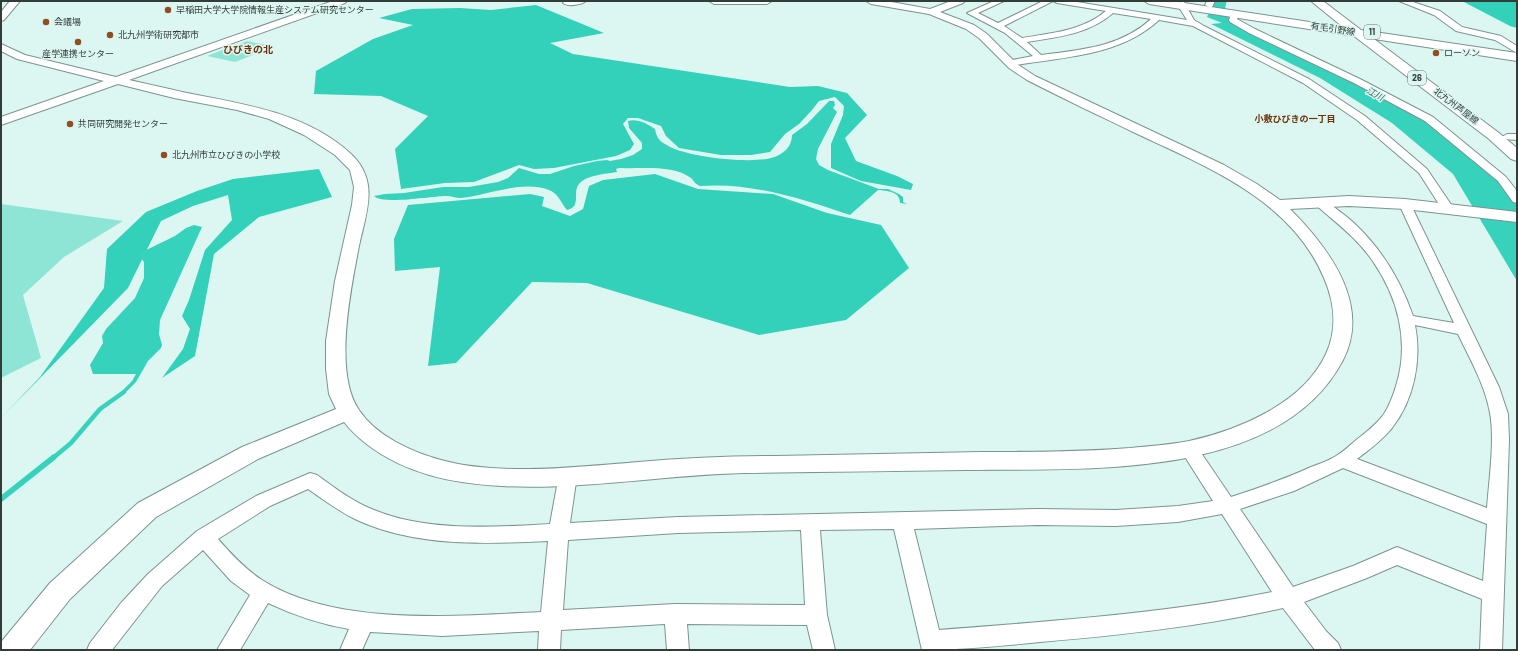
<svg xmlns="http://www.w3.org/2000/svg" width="1518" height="651" font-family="Barlow,'Noto Sans JP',sans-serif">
<rect width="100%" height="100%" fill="#dcf7f1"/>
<!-- green -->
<path fill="#8fe5d5" d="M247,41L275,47L256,54L229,48Z
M225,49L253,55L235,62L207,56Z
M1,204L123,221L64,257L23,295L41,358L1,378Z"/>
<!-- forest -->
<path fill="#33d0ba" d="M1462,1H1517V28L1510,26Z
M536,5L604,33L550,43L573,54L790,87L818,86L847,93L867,115L845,138L856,161L897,176L913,184L911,190L861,181L831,168V144L843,115L844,106L835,97L819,101L812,110L799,124L785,134L770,152L751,155H721L679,148L666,136L661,126L638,118H628L623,124L634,144L630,150L616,156L554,168L534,169L519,165L474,182L445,183L401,189L395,149L428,116L381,96L314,94L316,71L373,39L413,25L379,18L412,9L460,8L491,10Z
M319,169L332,197L259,217L214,254L195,356L162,378L183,349L190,329L182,316L189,300L205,250L232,220L228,195L193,206L161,221L128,288L1,418L40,377L104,288L107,249L146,212L197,191L233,179Z
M655,174L698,189L773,194L827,213L881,225L909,268L846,320L759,335L587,283L532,282L456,363L428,366L440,267L395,271L394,239L408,205L530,194L544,197L542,206L570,216L583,209L589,186L603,180Z"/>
<!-- water -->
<path fill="#37d2bc" d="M1214,1H1227C1221,15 1233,22 1242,29L1359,83L1421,117L1448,139L1509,198L1517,208V281L1453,174L1392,123L1320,78L1211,24L1222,23L1207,17Z
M829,101H834L835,105L833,108L837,112L818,149L816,159L819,165L828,170L879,189H888L899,194L903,197V202L907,204L900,203C900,191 887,191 878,190L850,215C802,199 751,182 700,186C695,184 694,181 691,178C673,164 639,169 619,168L616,169L617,172C606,174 586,175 579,184C572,192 582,207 567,210C561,203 559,194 549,190C521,180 489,195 461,198C456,198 451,196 446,196C432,196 383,205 374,196L385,194L404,193L443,187H469L498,182L508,178L519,168L539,174H550L574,166L597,161L607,160L610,161L621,159L633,155L642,149V143L629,128L628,121C637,118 648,124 655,129C656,136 659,141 665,144C683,157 750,164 771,158C783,155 792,147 792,135L807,124Z
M194,225L202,227L160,320L159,334L162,345L161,348L148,361L136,382L123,395H118L132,381L136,374H93L90,365L103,343L102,336L106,329L135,298L144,278V262L139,255L140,253L175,236L186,228Z"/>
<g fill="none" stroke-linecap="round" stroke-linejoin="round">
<!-- stream-far1 -->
<path stroke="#37d2bc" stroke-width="4.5" d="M53,458L71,443L100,409L124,392"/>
<!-- stream -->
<path stroke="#37d2bc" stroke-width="5.5" d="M1,499L54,457"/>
<!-- river -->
<path fill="#37d2bc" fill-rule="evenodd" d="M1447,135L1453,136L1498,174L1517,201V222L1510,220L1484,182L1441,144L1438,140L1441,136Z"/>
<!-- minor casing -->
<g stroke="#7b948f" stroke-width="2">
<path id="minor" d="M564,1H586C581,5 568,7 563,3Z
M994,1H1004L978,13L998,23L1043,1H1053L1004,26L1022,38C1051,33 1082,31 1106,11L1057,3L1053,1H1071L1187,20L1177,4L1181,2H1184L1194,20L1204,26L1309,79L1365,116L1427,169L1454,209L1452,212H1444L1419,173L1357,120L1303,83L1193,26L1159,20C1119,57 1061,57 1010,66L1006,63L1007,61L1033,56L1005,33L967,13ZM1113,13L1151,19C1121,47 1080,50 1041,55L1027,42C1058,37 1089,34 1113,13Z
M1207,1H1215L1212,7H1209L1205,5Z
M1399,1H1410L1440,11L1462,27L1501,36L1517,46V53L1495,40L1456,31L1434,15Z
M1232,12H1238L1239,14L1237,19L1255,29L1360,79L1433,117L1506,177L1517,191V203L1513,202L1498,181L1425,121L1354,83L1249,33L1230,22L1229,20Z
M1507,134H1517V140L1503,139L1502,137Z
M1320,198L1324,199C1334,208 1346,215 1356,225C1382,250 1401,281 1413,316L1454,323L1399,204L1401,201H1409L1499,387L1508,414L1509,440L1502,650H1480L1482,599L1397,565L1367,578L1304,602L1326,631L1338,643L1341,650H1315L1283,608C1203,626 1122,635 1040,642C1001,646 961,650 922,650L894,529L820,530L827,615L835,650H813L807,625L687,624L689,650H667L665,624L561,630L560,650H538L539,631L442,636L370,632L362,650H340L349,629C320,624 294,615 268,603L240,650H217L250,595L231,581L203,550L162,586L112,650H87L90,643L121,603L148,574L197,531L256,496L310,473L317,475C335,488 353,502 374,510C427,532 495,527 550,524L559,475L561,470L568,468L575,470L577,475L570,523L678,517L1037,509L1116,510L1178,506L1213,501L1180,449L1183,444L1189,442L1195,444L1231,497C1258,488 1285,479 1311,467C1319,464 1328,461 1336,456C1343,452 1349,446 1355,441C1365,433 1376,425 1384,414C1389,406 1393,396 1396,386C1410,342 1398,297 1372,260C1356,237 1336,223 1316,205L1314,202L1316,199ZM1415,325L1458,334C1470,359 1485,385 1490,413C1495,439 1489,481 1487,508L1357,459C1369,450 1382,440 1392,428C1414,400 1422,360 1415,325ZM1343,468L1487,524L1483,581L1397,547L1353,566L1293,587L1240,509L1294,491ZM308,489C324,500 340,512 357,520C416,547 485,544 548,541L541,612C457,616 336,627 262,580C245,569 231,554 218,539L270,506ZM1222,514L1272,592C1162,614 1050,621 939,630L914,529L1037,525L1116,526L1178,522ZM801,530L805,605L675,604L563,610L568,540L678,533Z"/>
</g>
<!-- tertiary casing -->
<g stroke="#7b948f" stroke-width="2">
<path id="tertiary" d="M10,1H20L4,20L1,21V12Z
M333,1H347L345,3L129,80C149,84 168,89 187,93C243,104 307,113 351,154C380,181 366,213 359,246C351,288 333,373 359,410C376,436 412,452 441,460C498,476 579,467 638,462C684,458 729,456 775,456C844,455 913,453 982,452C1032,452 1080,452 1130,448C1149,446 1169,445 1189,441C1238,430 1303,404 1326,354C1337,330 1335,303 1324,278C1291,199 1205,166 1133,132C1098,115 1062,98 1027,80L1009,68L979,38L966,29L929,14L871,4L866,1H886L930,9L951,1H965L963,3L940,12L974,25L987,34L1017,64L1035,76L1224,165L1257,184L1280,200L1349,196L1405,199L1517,212V222L1405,209L1349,206L1290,209C1328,247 1372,304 1343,360C1279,482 1083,468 966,470C892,471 818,472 745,473C653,475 552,496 462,482C419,476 372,457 344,422L258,459L156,517L70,599L30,650H1L2,641L50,583L138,503L242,447L336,409L329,394L326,369V341L335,281L352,205L354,187L350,170L335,155L304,135L269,119L237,110L174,98L118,84L1,125V117L104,81L17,59L1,51V44L25,55L116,77Z
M709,1H772L767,4H714Z"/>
</g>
<!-- primary casing -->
<g stroke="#7b948f" stroke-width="2">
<path id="primary" d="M1144,1H1171L1343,27L1311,1H1323L1361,30L1517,53V61L1374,39L1499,133L1517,148V161L1511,159L1489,139L1354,36L1149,4Z"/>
</g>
<!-- minor -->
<use href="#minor" fill="#fff" fill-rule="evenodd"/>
<!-- tertiary -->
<use href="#tertiary" fill="#fff" fill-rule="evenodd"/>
<!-- primary -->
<use href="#primary" fill="#fff" fill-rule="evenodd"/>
</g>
<!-- markers -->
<g fill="#914c21" stroke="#dcf7f1" stroke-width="1.5">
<circle cx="168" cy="10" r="4"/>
<circle cx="46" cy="22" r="4"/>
<circle cx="110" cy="35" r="4"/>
<circle cx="78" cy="42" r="4"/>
<circle cx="1436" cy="53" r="4"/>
<circle cx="70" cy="124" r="4"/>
<circle cx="164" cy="155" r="4"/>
</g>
<g text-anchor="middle" stroke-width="3" stroke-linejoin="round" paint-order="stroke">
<!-- far-poi labels -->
<g font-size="9" fill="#323d3a" stroke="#dcf7f1" text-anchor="start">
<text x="176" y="13">早稲田大学大学院情報生産システム研究センター</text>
<text x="54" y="25">会議場</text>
<text x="118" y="38">北九州学術研究都市</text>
<text x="1444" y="56">ローソン</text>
<text x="78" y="57" text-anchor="middle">産学連携センター</text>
<text x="78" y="127">共同研究開発センター</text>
<text x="172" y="158">北九州市立ひびきの小学校</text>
</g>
<!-- far-street labels -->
<g font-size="9" fill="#323d3a" stroke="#dcf7f1">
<text transform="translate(1333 29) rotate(9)" y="3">有毛引野線</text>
<text transform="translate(1456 106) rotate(37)" y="3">北九州芦屋線</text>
</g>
<!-- shield labels -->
<g fill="#dcf7f1" stroke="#657571" stroke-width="1">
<rect x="1364" y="25" width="16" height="14" rx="3"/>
<rect x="1408" y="71" width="18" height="14" rx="3"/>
</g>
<g font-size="9" font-weight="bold" fill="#323d3a">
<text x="1372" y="35">11</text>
<text x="1417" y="81">26</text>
</g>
<!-- far-water labels -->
<g font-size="9" font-style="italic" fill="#276359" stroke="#dcf7f1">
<text transform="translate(1375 94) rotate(28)" y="3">江川</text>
</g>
<!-- far-neighbourhood labels -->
<g font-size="9" font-weight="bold" fill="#6e3105" stroke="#dcf7f1">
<text x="1295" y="122">小敷ひびきの一丁目</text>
</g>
<!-- far-quarter labels -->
<g font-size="10" font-weight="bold" fill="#6e3105" stroke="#dcf7f1">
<text x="248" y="53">ひびきの北</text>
</g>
</g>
<!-- border -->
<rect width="1518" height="651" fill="none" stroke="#323d3a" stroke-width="4"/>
</svg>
